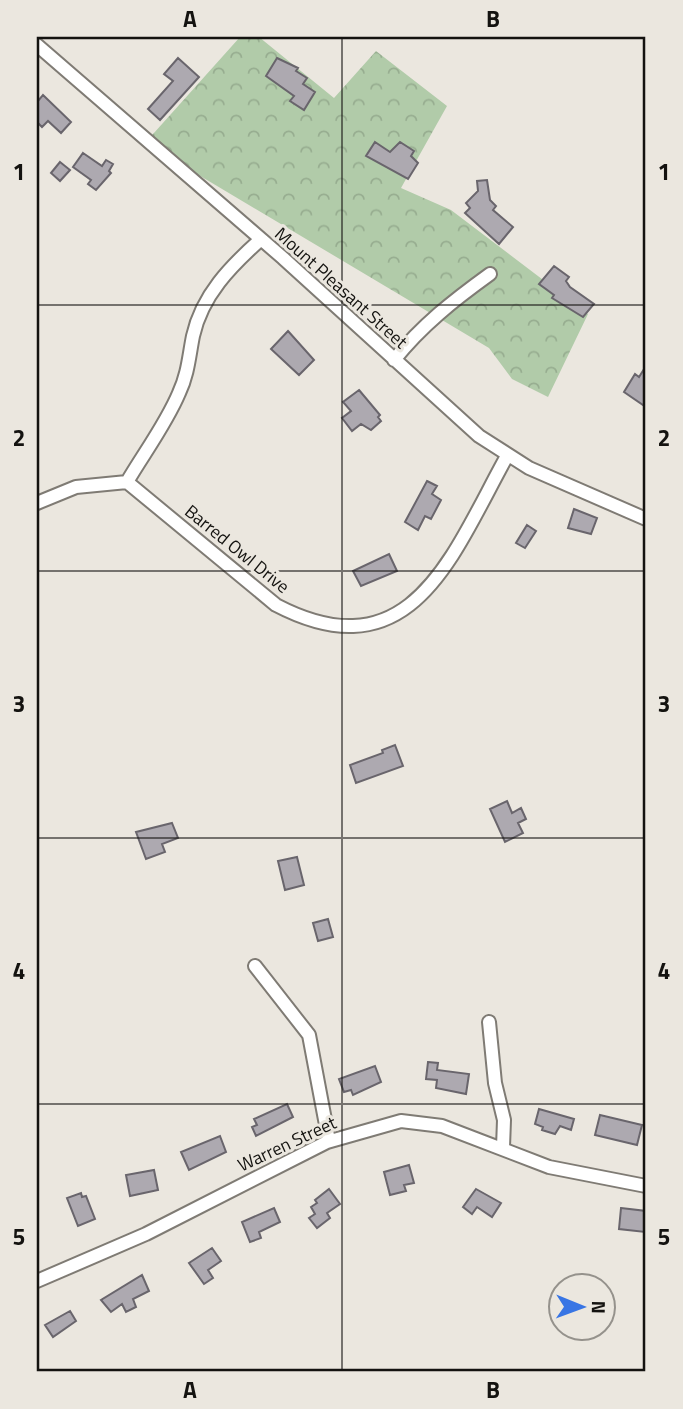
<svg xmlns="http://www.w3.org/2000/svg" width="683" height="1409" font-family="'Titillium Web',sans-serif">
<defs>
<pattern id="park-crowns" width="20" height="18" patternUnits="userSpaceOnUse" patternTransform="scale(1.75)"><rect width="20" height="18" fill="#b1cba9"/><path d="M2 6a3 3 0 1 1 6 0M12 15a3 3 0 1 1 6 0" fill="none" stroke="#97ad90"/></pattern>
</defs>
<rect width="100%" height="100%" fill="#ebe7df"/>
<!-- park -->
<path fill="url(#park-crowns)" d="M240,37H259L334,98L376,51L447,106L401,188L451,210L588,314L548,397L512,379L489,348L145,143Z"/>
<!-- building -->
<path fill="#ada9b0" stroke="#69656c" stroke-width="2" d="M178,58L199,77L160,120L148,109L173,81L164,74Z
M277,58L298,68L296,71L307,78L303,84L315,92L304,110L290,101L294,96L266,76Z
M43,95L71,122L61,133L48,121L42,127L37,122V102Z
M375,142L390,152L400,142L414,151L411,156L418,163L408,179L366,156Z
M83,153L102,166L106,160L113,164L109,171L111,173L96,190L88,184L91,180L73,167Z
M60,162L70,170L60,181L51,173Z
M487,180L490,200L496,206L493,210L513,227L499,244L465,213L470,208L466,203L478,191L477,181Z
M554,266L569,277L566,281L570,287L594,304L583,317L552,298L554,295L539,284Z
M288,331L314,360L299,375L271,349Z
M646,366V407L624,392L635,374L639,377Z
M359,390L380,415L378,417L381,421L371,430L361,424L352,431L342,418L351,411L343,402Z
M427,481L437,486L432,494L441,500L431,519L425,516L418,530L405,522Z
M574,509L597,518L591,534L568,528Z
M527,525L536,531L525,548L516,543Z
M389,554L397,571L361,586L353,571Z
M395,745L403,766L356,783L350,765L383,753L382,750Z
M507,801L512,813L521,808L526,819L518,823L523,833L505,842L490,809Z
M172,823L178,838L162,844L165,852L146,859L136,832Z
M297,857L304,885L285,890L278,861Z
M328,919L333,937L318,941L313,923Z
M428,1062L438,1063L437,1070L469,1074L466,1094L436,1088L437,1080L426,1079Z
M375,1066L381,1082L353,1095L351,1090L344,1092L339,1079Z
M287,1104L293,1117L256,1136L252,1127L257,1125L254,1119Z
M539,1109L574,1119L571,1130L560,1126L555,1134L542,1130L543,1127L535,1124Z
M600,1115L642,1125L637,1145L595,1135Z
M220,1136L226,1152L189,1170L181,1152Z
M409,1165L414,1183L404,1185L406,1191L390,1195L384,1172Z
M154,1170L158,1190L130,1196L126,1175Z
M329,1189L340,1204L327,1213L330,1218L317,1228L309,1218L315,1214L311,1207L317,1203L315,1200Z
M476,1189L501,1203L492,1217L477,1207L472,1214L463,1207Z
M81,1193L82,1197L86,1196L95,1219L78,1226L67,1198Z
M274,1208L280,1222L259,1232L261,1238L250,1242L242,1222Z
M621,1208L646,1211L645,1232L619,1229Z
M212,1248L221,1261L208,1270L213,1278L204,1284L189,1263Z
M142,1275L149,1291L133,1299L136,1307L126,1312L122,1304L111,1312L101,1300Z
M70,1311L76,1321L53,1337L45,1325Z"/>
<g fill="none" stroke-linecap="round" stroke-linejoin="round">
<!-- minor casing -->
<g stroke="#7f7b74" stroke-width="16">
<path id="minor" d="M37,45L283,258L479,436L529,468L646,519
M394,360C422,325 454,300 490,274
M127,482C144,453 166,424 179,393C188,374 189,356 193,336C202,295 231,266 260,240
M37,503L76,487L127,482L276,605C412,676 453,553 507,456
M255,966L309,1035L329,1141
M489,1022L495,1083L504,1120L503,1147
M37,1281L146,1234L327,1142L401,1121L442,1126L549,1167L646,1186"/>
</g>
<!-- minor -->
<use href="#minor" stroke="#fff" stroke-width="12"/>
</g>
<!-- grid -->
<path fill="none" stroke="#141310" stroke-width="2" stroke-opacity="0.55" d="M342,37V1372M37,305H646M37,571H646M37,838H646M37,1104H646"/>
<g text-anchor="middle" stroke-width="6" stroke-linejoin="round" paint-order="stroke">
<!-- street labels -->
<g font-size="18" fill="#141310" stroke="#ebe7df">
<text transform="translate(341 288) rotate(42)" y="6">Mount Pleasant Street</text>
<text transform="translate(237 549) rotate(39)" y="6">Barred Owl Drive</text>
<text transform="translate(287 1144) rotate(-25)" y="6">Warren Street</text>
</g>
</g>
<!-- border -->
<rect width="683" height="1409" fill="none" stroke="#ebe7df" stroke-width="77"/>
<!-- north arrow -->
<g transform="translate(582 1307) rotate(91)"><circle r="33" fill="#ebe7df" stroke="#95928c" stroke-width="2"/>
<path d="M0-5L12 26L0 18L-12 26Z" fill="#3875e4"/>
<text y="-10" font-size="19" font-weight="bold" text-anchor="middle" fill="#141310">N</text>
</g>
<rect x="38" y="38" width="606" height="1332" fill="none" stroke="#141310" stroke-width="2.5"/>
<g font-size="23" text-anchor="middle" font-weight="bold" fill="#141310">
<text x="190" y="27">A</text>
<text x="493" y="27">B</text>
<text x="19" y="180">1</text>
<text x="664" y="180">1</text>
<text x="19" y="446">2</text>
<text x="664" y="446">2</text>
<text x="19" y="712">3</text>
<text x="664" y="712">3</text>
<text x="19" y="979">4</text>
<text x="664" y="979">4</text>
<text x="19" y="1245">5</text>
<text x="664" y="1245">5</text>
<text x="190" y="1398">A</text>
<text x="493" y="1398">B</text>
</g>
</svg>
